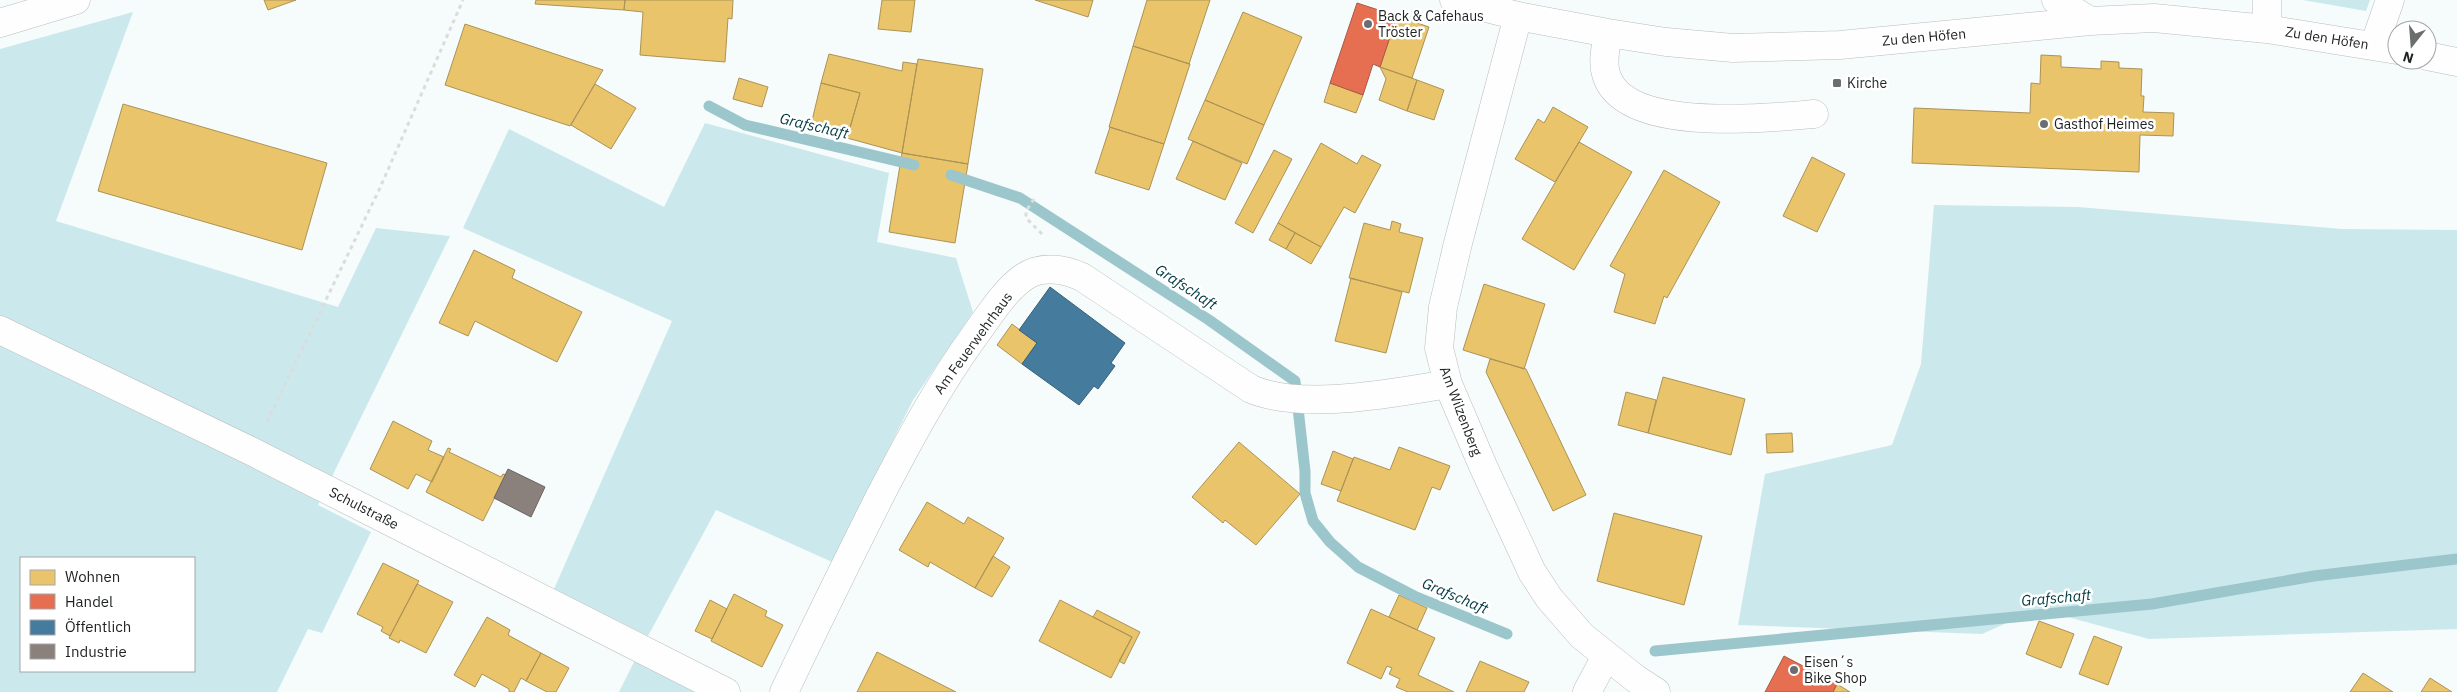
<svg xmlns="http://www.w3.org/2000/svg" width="2457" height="692" font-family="'IBM Plex Sans',sans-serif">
<rect width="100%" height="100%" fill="#f6fbfb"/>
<!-- green -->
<path fill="#cbe9ec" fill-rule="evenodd" d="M2303,0H2370L2366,11Z
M133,12L56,221L338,307L376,228L450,236L318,505L371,532L322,633L308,629L277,692H0V49ZM21,558H194V671H21Z
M705,123L889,173L877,242L956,258L973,312L913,400L832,562L716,510L648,636L554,589L672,321L463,228L509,129L664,207Z
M1934,205L2078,207L2342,229L2457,230V629L2149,639L2038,609L1982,634L1738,625L1765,474L1892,445L1921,364Z
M637,656L701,692H619Z"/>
<!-- homes -->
<path fill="#e9c46a" stroke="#ac9354" d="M264,0H296L268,10Z
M536,0H625L624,10L535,4Z
M625,0H733L732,19L728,18L725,62L640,55L643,12L624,10Z
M882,0H915L911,32L878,29Z
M1035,0H1093L1088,17Z
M1147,0H1210L1189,64L1133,46Z
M1243,12L1302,37L1264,125L1205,100Z
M1397,16L1429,27L1412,78L1380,67Z
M465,24L603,70L570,126L445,85Z
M1133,46L1190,64L1164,144L1109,127Z
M829,54L902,71L903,62L917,64L902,153L847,138L860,93L821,83Z
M2041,55L2061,56V67L2101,69V61L2119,62V68L2142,69L2141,96H2144L2143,112L2174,113L2173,136L2140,135L2139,172L1912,163L1914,108L2030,113L2031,83L2040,84Z
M918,59L983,69L968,164L902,153Z
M1380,67L1417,80L1407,111L1379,100L1386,79Z
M739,78L768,87L762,107L733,99Z
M1417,80L1444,90L1434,120L1407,111Z
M821,83L860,93L847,138L810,129Z
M1330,83L1363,95L1356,113L1324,102Z
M595,84L636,108L611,149L571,125Z
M1205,100L1264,125L1247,164L1188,139Z
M123,104L327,163L302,250L98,191Z
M1553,107L1588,127L1555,182L1515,159L1538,119L1544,123Z
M1110,127L1164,144L1149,190L1095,173Z
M1193,141L1242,163L1225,200L1176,179Z
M1579,142L1632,172L1574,270L1522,239Z
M1321,143L1357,164L1362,155L1381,165L1355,213L1344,207L1321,247L1278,223Z
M1274,150L1292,159L1253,233L1235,223Z
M902,153L968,164L955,243L889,232Z
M1812,157L1845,174L1817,232L1783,216Z
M1664,170L1720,202L1667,298L1664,296L1655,324L1614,312L1625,274L1610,266Z
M1392,221L1401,224L1399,232L1423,238L1409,293L1349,278L1364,223L1390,230Z
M1278,223L1295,233L1286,249L1269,240Z
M1295,233L1321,247L1311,264L1286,249Z
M474,250L515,270L512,278L582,312L557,362L475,321L468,336L439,323Z
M1351,278L1402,292L1386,353L1335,341Z
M1484,284L1545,304L1524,369L1463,350Z
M1012,324L1037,343L1022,364L997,345Z
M1490,359L1526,369L1586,495L1553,511L1486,372Z
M1663,377L1745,399L1731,455L1648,433Z
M1626,392L1656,400L1648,433L1618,425Z
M393,421L432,441L428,450L444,457L432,482L416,474L408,489L370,469Z
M1792,433L1793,452L1767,453L1766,434Z
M1239,442L1300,494L1256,545L1225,520L1223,523L1192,497Z
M1399,447L1450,466L1440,490L1432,487L1415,530L1337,501L1354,457L1390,470Z
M448,448L451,449L449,452L501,477L503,474L506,475L483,521L426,492Z
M1333,451L1353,459L1341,491L1321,484Z
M927,502L964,524L968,517L1004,538L975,588L930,562L928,567L899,550Z
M1614,513L1702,536L1684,605L1597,581Z
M993,556L1010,567L992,597L975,588Z
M383,563L419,581L390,636L381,631L383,627L357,614Z
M417,584L453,602L426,653L400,640L399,643L389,638Z
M734,594L767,611L765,616L783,625L762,667L711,641Z
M1399,595L1427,608L1417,630L1389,617Z
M710,600L727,609L712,639L695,631Z
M1060,600L1132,637L1111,678L1039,641Z
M1371,609L1435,638L1418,675L1454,692H1408L1396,687L1400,679L1389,674L1392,668L1387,666L1381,679L1347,663Z
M1097,610L1140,632L1124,664L1119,661L1132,637L1093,617Z
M487,617L510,630L508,635L541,653L526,681L521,678L514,692H509V689L482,674L475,687L454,675Z
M2039,621L2074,634L2061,668L2026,654Z
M2094,636L2122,647L2108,685L2079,674Z
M877,652L956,692H857Z
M541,653L569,668L556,692H547L526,681Z
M1480,661L1529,682L1524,692H1466Z
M2363,673L2393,692H2350Z
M2430,678L2452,692H2421Z
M1837,684L1850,692H1833Z"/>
<!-- shops -->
<path fill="#e76f51" stroke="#ab5843" d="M1357,3L1397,16L1380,67L1373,64L1363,95L1330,83Z
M1784,656L1837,684L1833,692H1765Z"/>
<!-- public -->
<path fill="#457b9d" stroke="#3a6078" d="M1050,287L1125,343L1111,363L1115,366L1098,389L1094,386L1079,405L1022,364L1037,343L1019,330Z"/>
<!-- industry -->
<path fill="#8a817c" stroke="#6a6461" d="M508,469L545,487L531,517L494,498Z"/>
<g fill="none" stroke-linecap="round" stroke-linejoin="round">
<!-- stream -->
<path stroke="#9bc6cb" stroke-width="11" d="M709,106L745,125L914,165
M951,175L1020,198L1209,320L1295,381L1305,471V493L1313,521L1330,542L1358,567L1414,596L1507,634
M1655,651L2152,604L2314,576L2457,559"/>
<!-- minor casing -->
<g stroke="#babdbd" stroke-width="29">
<path id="minor" d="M1454,0L1518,16L1608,33L1666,42L1733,48L1840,45L2090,21L2154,18L2267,29L2397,50
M2056,0L2090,21
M2267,0V29
M1518,16L1458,243L1443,307L1439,348L1448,384L1483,466L1532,572L1549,598L1582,636L1636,679L1656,692
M0,23L76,0
M1608,33C1606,46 1602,61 1606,74C1623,134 1768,118 1814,114
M2374,46L2390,0
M2427,56L2457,62
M0,330L253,452L726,692
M784,692C815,627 847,562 879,498C908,442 938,386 975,335C989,316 1004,291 1024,277C1041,265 1064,269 1082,277L1251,389C1302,411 1393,393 1448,384
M1587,692L1606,656"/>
</g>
<!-- path -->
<path stroke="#dbdcdc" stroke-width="3" stroke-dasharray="4 4" stroke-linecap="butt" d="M1034,199L1026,211V218L1044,236
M267,422L379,190L463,0"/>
<!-- minor -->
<use href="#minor" stroke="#fefefe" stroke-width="28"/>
</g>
<!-- markers -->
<g fill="#6a6e6e" stroke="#fff" stroke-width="2">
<circle cx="1368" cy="24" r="5"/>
<rect x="1832" y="78" width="10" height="10" rx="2.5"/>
<circle cx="2044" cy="124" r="5"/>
<circle cx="1794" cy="670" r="5"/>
</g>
<g text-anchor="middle" stroke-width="5" stroke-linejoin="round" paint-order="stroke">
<!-- poi labels -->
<g font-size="14" fill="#1f2222" stroke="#fff" text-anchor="start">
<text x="1378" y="21">Back &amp; Cafehaus<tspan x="1378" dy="16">Tröster</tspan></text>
<text x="1847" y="88">Kirche</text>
<text x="2054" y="129">Gasthof Heimes</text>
<text x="1804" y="667">Eisen´s<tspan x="1804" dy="16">Bike Shop</tspan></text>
</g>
<!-- street labels -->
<g font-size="14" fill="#1f2222" stroke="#fff">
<text transform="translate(1924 37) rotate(-5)" y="5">Zu den Höfen</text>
<text transform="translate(2327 38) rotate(9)" y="5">Zu den Höfen</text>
<text transform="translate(973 343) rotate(-54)" y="5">Am Feuerwehrhaus</text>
<text transform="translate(1461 411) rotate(69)" y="5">Am Wilzenberg</text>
<text transform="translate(364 508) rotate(27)" y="5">Schulstraße</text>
</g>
<!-- water labels -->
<g font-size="15" font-style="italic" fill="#003a40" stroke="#fff">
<text transform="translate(814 126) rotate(13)" y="5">Grafschaft</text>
<text transform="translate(1186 287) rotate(33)" y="5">Grafschaft</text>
<text transform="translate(1455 596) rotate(23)" y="5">Grafschaft</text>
<text transform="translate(2056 598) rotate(-5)" y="5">Grafschaft</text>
</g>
</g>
<!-- legend -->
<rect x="20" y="557" width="175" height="115" fill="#ffffff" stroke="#a5a7a7"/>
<rect x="30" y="570" width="25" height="15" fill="#e9c46a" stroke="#a5a7a7"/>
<text x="65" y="582" font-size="15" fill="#1f2222">Wohnen</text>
<rect x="30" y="594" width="25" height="15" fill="#e76f51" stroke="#a5a7a7"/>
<text x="65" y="607" font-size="15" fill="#1f2222">Handel</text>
<rect x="30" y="620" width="25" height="15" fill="#457b9d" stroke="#a5a7a7"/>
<text x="65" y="632" font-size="15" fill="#1f2222">Öffentlich</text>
<rect x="30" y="644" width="25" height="15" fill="#8a817c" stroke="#a5a7a7"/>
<text x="65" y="657" font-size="15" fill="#1f2222">Industrie</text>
<!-- north arrow -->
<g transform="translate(2412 45) rotate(197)"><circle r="24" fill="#ffffff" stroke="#a5a7a7"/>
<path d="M0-4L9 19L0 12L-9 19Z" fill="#6a6e6e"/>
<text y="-8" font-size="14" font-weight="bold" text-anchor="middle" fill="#1f2222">N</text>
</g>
</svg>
